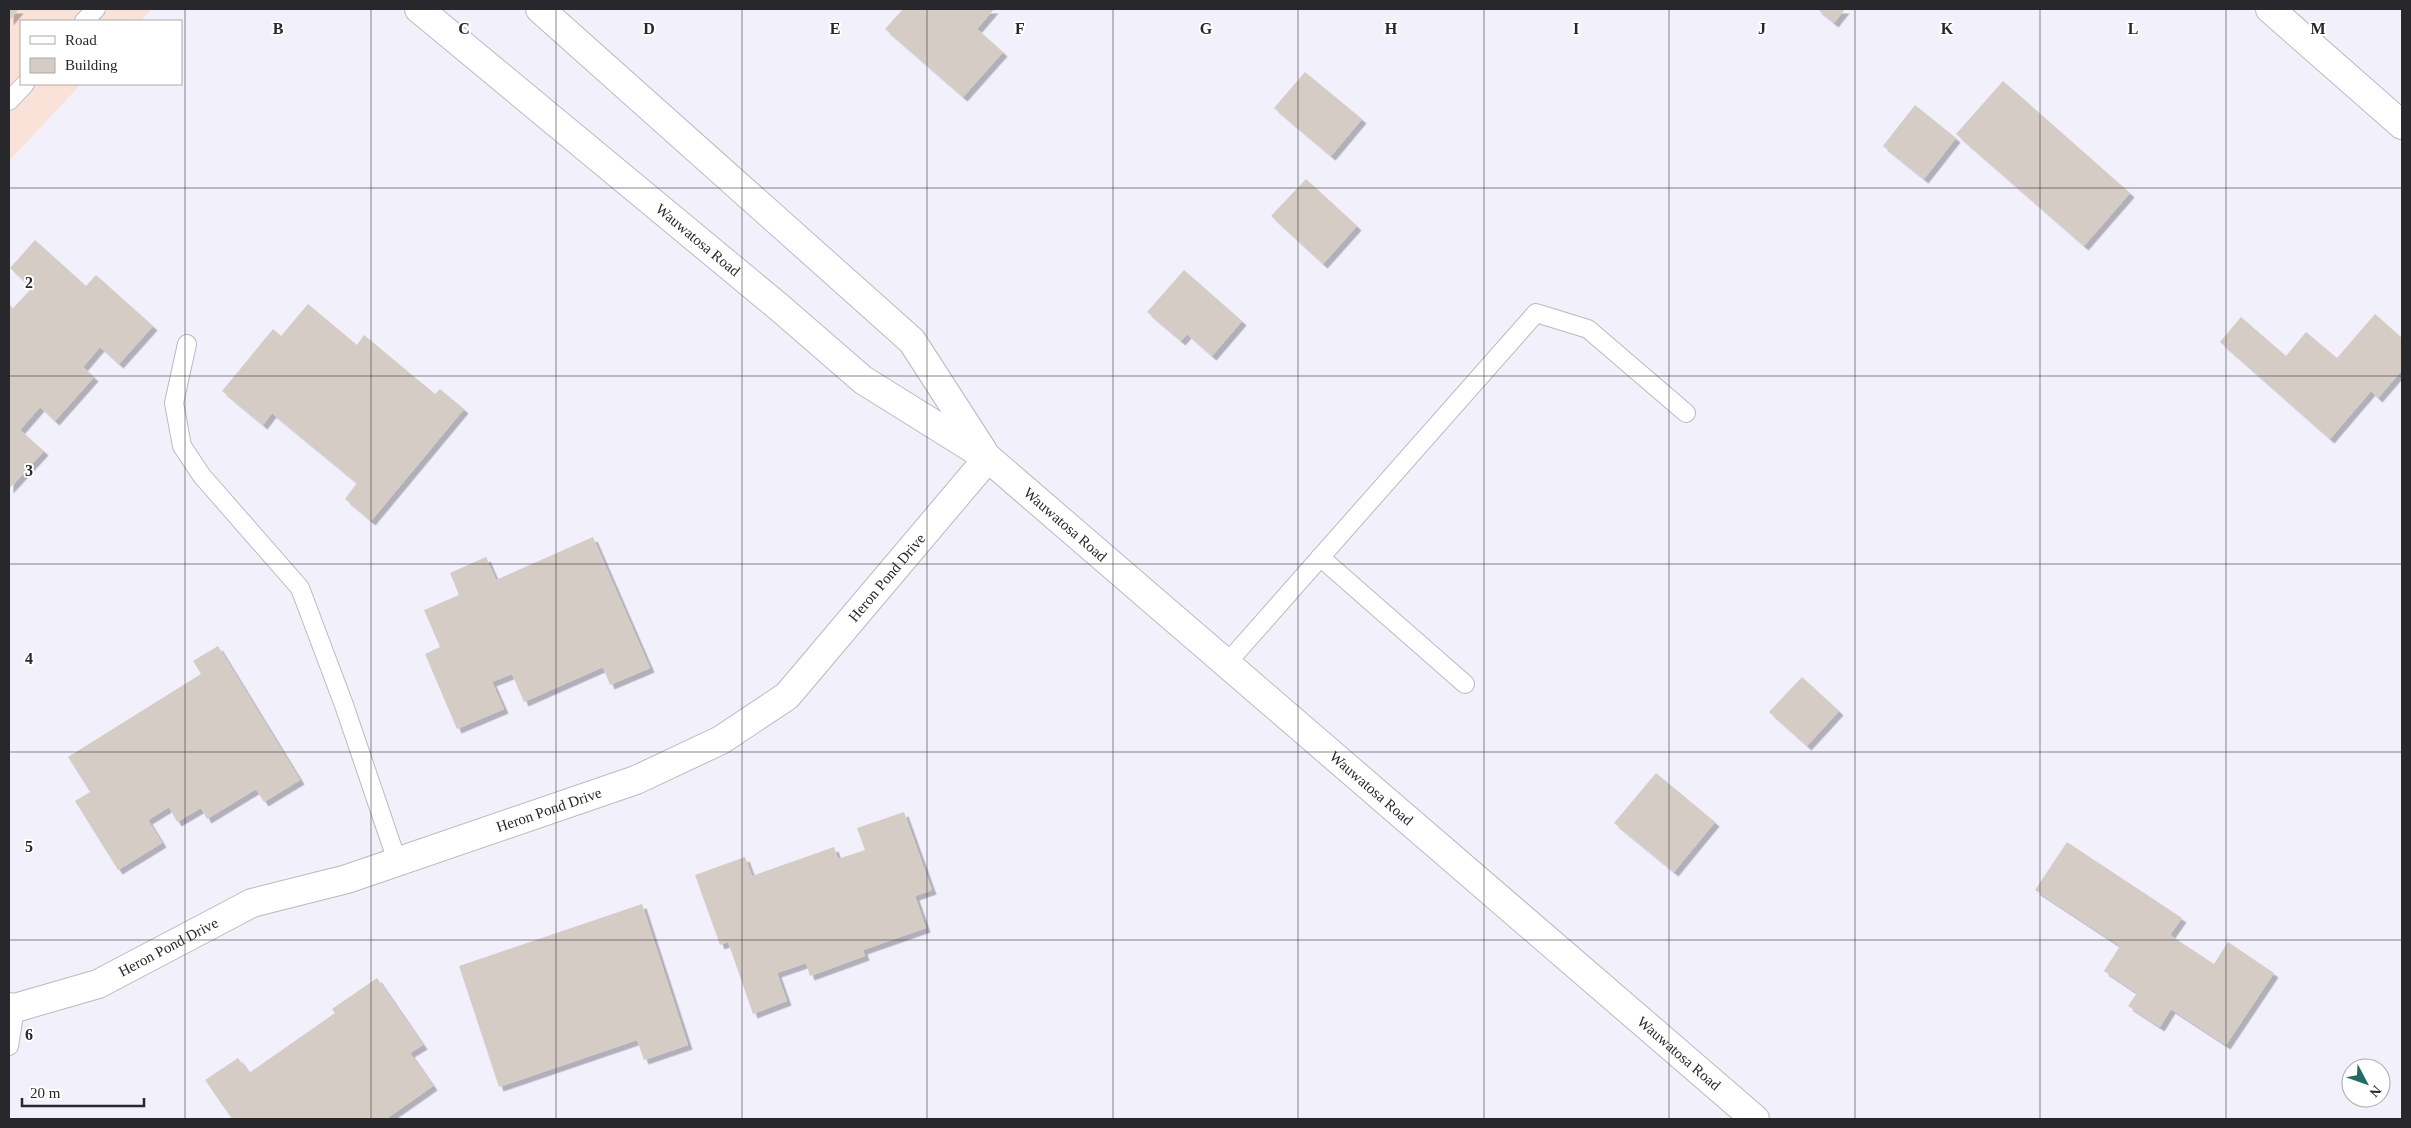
<svg xmlns="http://www.w3.org/2000/svg" width="2411" height="1128" font-family="Georgia,serif">
<defs>
<filter id="shadow"><feDropShadow dx="4.5" dy="4.5" stdDeviation="0" flood-color="#0004"/></filter>
</defs>
<rect width="100%" height="100%" fill="#f1f0fb"/>
<!-- commercial -->
<path fill="#fbe2d9" d="M9,9H152L140,21H21V84H81L9,161Z"/>
<!-- building -->
<path fill="#d5ccc5" filter="url(#shadow)" d="M9,9H19L9,21Z
M903,9H994L977,29L1003,52L963,97L885,29Z
M1817,9H1845L1834,23Z
M1305,72L1362,119L1331,156L1274,108Z
M2003,81L2130,193L2084,246L1956,134Z
M1915,105L1956,138L1924,179L1883,146Z
M1306,179L1357,226L1323,264L1271,216Z
M35,240L86,286L96,275L153,326L119,364L100,347L83,367L94,377L55,421L40,407L20,430L44,451L9,489V304L13,308L32,288L10,268Z
M1184,270L1242,321L1212,356L1187,334L1181,341L1147,312Z
M308,304L357,345L364,335L435,394L440,389L464,409L371,521L345,499L357,483L272,413L263,425L222,391L273,329L281,336Z
M2375,314L2402,338V370L2378,398L2371,391L2330,439L2220,342L2241,317L2286,356L2306,332L2337,358Z
M593,537L650,668L610,685L603,667L524,702L512,674L492,682L504,709L457,729L425,654L440,647L424,610L459,595L450,573L486,557L496,580Z
M218,646L300,780L264,802L256,789L207,819L201,808L177,822L169,807L148,820L162,843L118,870L75,801L90,792L68,757L201,674L193,661Z
M1802,677L1839,711L1807,746L1769,712Z
M1656,773L1715,822L1674,872L1614,823Z
M904,812L932,890L915,896L926,928L863,950L865,956L810,976L806,963L777,973L787,1001L753,1014L728,942L720,945L695,875L745,857L752,876L834,847L838,859L865,850L857,828Z
M2067,842L2182,918L2170,935L2214,964L2228,942L2274,973L2226,1045L2171,1009L2160,1027L2128,1006L2137,993L2104,971L2120,946L2035,890Z
M642,904L688,1045L644,1060L637,1040L499,1087L459,966Z
M377,978L423,1045L410,1053L433,1086L386,1119H232L205,1080L238,1058L249,1073L335,1013L332,1009Z"/>
<g fill="none" stroke-linecap="round" stroke-linejoin="round">
<!-- lane casing -->
<g stroke="#bab9c3" stroke-width="20">
<path id="lane" d="M84,21L96,9
M9,101L25,84
M187,344L174,403L182,446L202,476L300,588L344,705L397,861
M1320,557L1465,684
M1227,663L1536,313L1588,329L1686,413
M9,1046L15,1008"/>
</g>
<!-- street casing -->
<g stroke="#bab9c3" stroke-width="30">
<g id="street">
<path d="M2270,9L2402,125"/>
<path id="s1" d="M9,1007L15,1008L98,984L252,903L347,879L636,780L721,740L787,696L988,458"/>
</g>
</g>
<!-- primary casing -->
<g stroke="#bab9c3" stroke-width="30">
<g id="primary">
<path id="s2" d="M419,9L780,308L863,380L988,458L1755,1119"/>
<path d="M540,9L912,341L983,451"/>
</g>
</g>
<!-- lane -->
<use href="#lane" stroke="#fff" stroke-width="18"/>
<!-- street -->
<use href="#street" stroke="#fff" stroke-width="28"/>
<!-- primary -->
<use href="#primary" stroke="#fff" stroke-width="28"/>
</g>
<!-- grid -->
<path fill="none" stroke="#28272b" stroke-width="1" stroke-opacity="0.55" d="M185,9V1119M371,9V1119M556,9V1119M742,9V1119M927,9V1119M1113,9V1119M1298,9V1119M1484,9V1119M1669,9V1119M1855,9V1119M2040,9V1119M2226,9V1119M9,188H2402M9,376H2402M9,564H2402M9,752H2402M9,940H2402"/>
<g text-anchor="middle" stroke-width="4" stroke-linejoin="round" paint-order="stroke">
<!-- street labels -->
<g font-size="15" fill="#28272b" stroke="#fff">
<text dy="5" stroke="none"><textPath href="#s2" startOffset="362">Wauwatosa Road</textPath></text>
<text dy="5" stroke="none"><textPath href="#s2" startOffset="828">Wauwatosa Road</textPath></text>
<text dy="5" stroke="none"><textPath href="#s1" startOffset="998">Heron Pond Drive</textPath></text>
<text dy="5" stroke="none"><textPath href="#s2" startOffset="1232">Wauwatosa Road</textPath></text>
<text dy="5" stroke="none"><textPath href="#s1" startOffset="578">Heron Pond Drive</textPath></text>
<text dy="5" stroke="none"><textPath href="#s1" startOffset="172">Heron Pond Drive</textPath></text>
<text dy="5" stroke="none"><textPath href="#s2" startOffset="1638">Wauwatosa Road</textPath></text>
</g>
</g>
<g font-size="16" text-anchor="middle" font-weight="bold" fill="#28272b" stroke="#fff" stroke-width="4" stroke-linejoin="round" paint-order="stroke">
<text x="278" y="34">B</text>
<text x="464" y="34">C</text>
<text x="649" y="34">D</text>
<text x="835" y="34">E</text>
<text x="1020" y="34">F</text>
<text x="1206" y="34">G</text>
<text x="1391" y="34">H</text>
<text x="1576" y="34">I</text>
<text x="1762" y="34">J</text>
<text x="1947" y="34">K</text>
<text x="2133" y="34">L</text>
<text x="2318" y="34">M</text>
<text x="29" y="288">2</text>
<text x="29" y="476">3</text>
<text x="29" y="664">4</text>
<text x="29" y="852">5</text>
<text x="29" y="1040">6</text>
</g>
<!-- border -->
<rect width="2411" height="1128" fill="none" stroke="#28272b" stroke-width="20"/>
<!-- legend -->
<rect x="20" y="20" width="162" height="65" fill="#ffffff" stroke="#a9a9aa"/>
<rect x="30" y="36" width="25" height="8" fill="#ffffff" stroke="#a9a9aa"/>
<text x="65" y="45" font-size="15" fill="#28272b">Road</text>
<rect x="30" y="58" width="25" height="15" fill="#d5ccc5" stroke="#a9a9aa"/>
<text x="65" y="70" font-size="15" fill="#28272b">Building</text>
<!-- north arrow -->
<g transform="translate(2366 1083) rotate(131)"><circle r="24" fill="#ffffff" stroke="#a9a9aa"/>
<path d="M0-4L9 19L0 12L-9 19Z" fill="#236c65"/>
<text y="-8" font-size="14" font-weight="bold" text-anchor="middle" fill="#28272b">N</text>
</g>
<!-- scale -->
<path d="M22 1098v8h122v-8" fill="none" stroke="#28272b" stroke-width="2.5"/>
<text x="30" y="1098" font-size="15" fill="#28272b" stroke="#ffffff" stroke-width="4" paint-order="stroke">20 m</text>
</svg>
